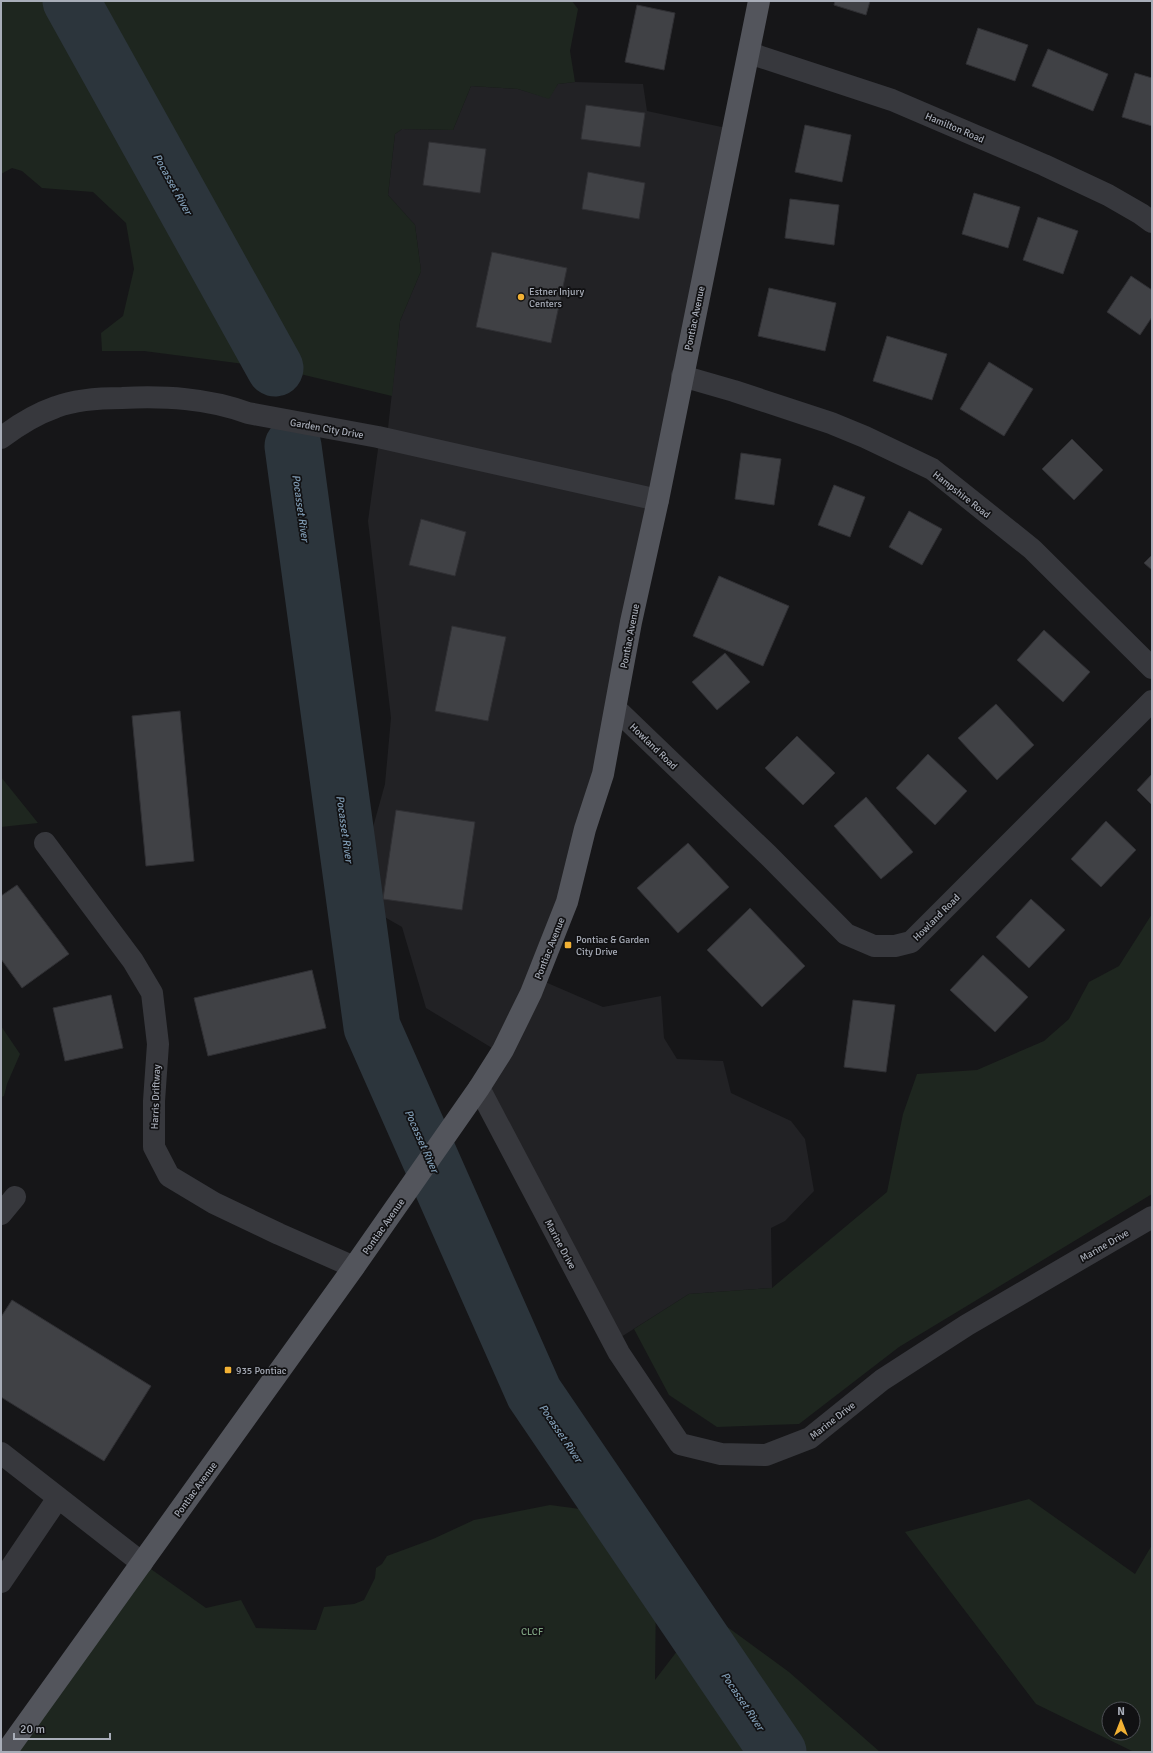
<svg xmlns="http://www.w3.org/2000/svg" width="1153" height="1753" font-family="Signika,sans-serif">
<rect width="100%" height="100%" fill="#161618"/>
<!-- built -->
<path fill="#222225" d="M575,82L643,84L647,111L731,129L622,682L536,978L603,1007L661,996L664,1038L677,1059L723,1061L731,1093L791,1121L805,1139L814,1191L785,1221L771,1228L772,1288L689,1294L621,1337L480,1089L497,1051L426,1008L402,927L353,899L385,784L391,718L368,521L379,442L388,428L400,321L421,271L415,225L388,195L395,134L402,129L453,130L471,86L518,89L548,98L558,84Z"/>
<!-- green -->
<path fill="#1e261f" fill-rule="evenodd" d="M1,1H572L578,9L570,51L575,82L558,84L549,99L518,89L471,86L453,130L402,129L395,134L388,195L415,225L421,271L400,321L392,396L275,368L144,351H102L101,333L123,316L134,269L126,223L93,192L42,188L22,171L12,168L1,174Z
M1,777L38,823L1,827Z
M1152,914V1194L899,1347L799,1424L717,1427L669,1395L634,1329L689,1294L772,1288L887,1192L903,1114L917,1074L977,1070L1044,1041L1069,1019L1089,982L1119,966Z
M1,1026L20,1054L7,1084L4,1096L1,1097Z
M1029,1499L1135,1574L1152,1545V1752H1134L1036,1704L905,1532ZM1109,1709H1133V1733H1109Z
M550,1505L580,1509L631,1531L656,1592L655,1680L707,1612L789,1672L880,1752H4L148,1567L206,1608L241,1600L256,1628L316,1630L324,1607L354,1604L364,1600L375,1578L376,1568L382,1564L387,1556L433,1539L474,1520Z"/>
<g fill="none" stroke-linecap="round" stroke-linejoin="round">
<!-- river -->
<path stroke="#2c353c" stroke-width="57" d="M71,1L275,368
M293,446L372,1027L534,1393L778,1752"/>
</g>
<!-- building -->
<path fill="#404145" stroke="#303034" d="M835,1H870L866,15L834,5Z
M637,5L675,13L664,70L625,62Z
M978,28L1028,45L1015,81L966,64Z
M1048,49L1108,74L1093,111L1032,86Z
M1135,73L1152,78V126L1122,117Z
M586,105L645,113L640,147L581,139Z
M805,125L851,135L842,182L795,172Z
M429,142L486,149L480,193L423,185Z
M588,172L645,183L639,219L582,209Z
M974,193L1020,207L1008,248L962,234Z
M790,199L839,205L834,245L785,238Z
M1038,217L1078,231L1063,274L1023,260Z
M492,252L567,268L551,343L476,327Z
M1131,276L1152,290V317L1140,335L1107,312Z
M769,288L836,303L825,351L758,336Z
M887,336L947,354L932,400L873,381Z
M989,362L1033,389L1004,436L960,409Z
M1072,439L1103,470L1074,500L1042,469Z
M741,453L781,459L774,505L735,499Z
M834,485L865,497L850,537L818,525Z
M909,511L942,529L922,565L889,547Z
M421,519L466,532L455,576L409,565Z
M1152,555V570L1144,563Z
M719,576L789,606L763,666L693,636Z
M452,626L506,637L488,721L435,711Z
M1044,630L1090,672L1063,702L1017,660Z
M725,653L750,682L717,710L692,682Z
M996,704L1034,745L997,780L958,738Z
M180,711L194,861L146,866L132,716Z
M797,736L835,773L803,805L765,768Z
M928,754L967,791L935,825L896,788Z
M1152,774V805L1137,790Z
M866,797L913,852L881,879L834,826Z
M396,810L475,822L462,910L383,899Z
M1106,821L1136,850L1101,887L1071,859Z
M688,843L729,887L678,933L637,888Z
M17,885L69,954L22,988L1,959V896Z
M1031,899L1065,930L1029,968L996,937Z
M750,908L805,966L762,1007L707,950Z
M983,955L1028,997L995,1032L950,990Z
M312,970L326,1028L208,1056L194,998Z
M111,995L123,1048L65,1061L53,1008Z
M853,1000L895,1005L886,1072L844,1067Z
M12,1300L151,1386L104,1461L1,1397V1317Z"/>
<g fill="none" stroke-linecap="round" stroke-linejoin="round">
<!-- minor -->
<path stroke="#37383d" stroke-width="22" d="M749,53L892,100L1044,165L1108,195L1141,214L1152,222
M682,376L734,391L831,423L865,437L932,469L1032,549L1152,668
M1,438C18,425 36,414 56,407C77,399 101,398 122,398C165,396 207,398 248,413L378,437L658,500
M616,709L768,855L846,934L874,946H895L911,942L1152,701
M45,843L133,961L152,993L158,1044L154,1101V1147L169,1176L214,1203L279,1234L354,1267
M479,1088L619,1353L680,1444L721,1454L766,1455L810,1438L882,1380L967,1325L1152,1217
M1,1214L15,1197
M1,1453L142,1563
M1,1582L58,1498"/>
<!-- major -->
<path stroke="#53555c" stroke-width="22" d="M6,1752L354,1267L479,1088L503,1050L531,993L567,902L585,829L603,774L631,622L658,500L759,1"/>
</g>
<!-- markers -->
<g fill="#f2b134" stroke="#111113" stroke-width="1.5">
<circle cx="521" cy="297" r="4"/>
<rect x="564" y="941" width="8" height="8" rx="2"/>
<rect x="224" y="1366" width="8" height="8" rx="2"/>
</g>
<g text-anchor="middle" stroke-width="3.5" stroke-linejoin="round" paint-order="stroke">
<!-- street labels -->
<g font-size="10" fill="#a8adb8" stroke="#111113">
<text transform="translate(955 127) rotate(23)" y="4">Hamilton Road</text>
<text transform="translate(694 318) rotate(-78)" y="4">Pontiac Avenue</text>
<text transform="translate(327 428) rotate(10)" y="4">Garden City Drive</text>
<text transform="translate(962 494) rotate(38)" y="4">Hampshire Road</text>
<text transform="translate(629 636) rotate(-79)" y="4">Pontiac Avenue</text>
<text transform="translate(654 746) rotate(44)" y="4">Howland Road</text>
<text transform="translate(936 917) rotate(-45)" y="4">Howland Road</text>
<text transform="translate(549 948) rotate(-68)" y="4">Pontiac Avenue</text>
<text transform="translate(155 1097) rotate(-88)" y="4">Harris Driftway</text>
<text transform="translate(383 1226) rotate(-55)" y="4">Pontiac Avenue</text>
<text transform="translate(561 1244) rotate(62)" y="4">Marine Drive</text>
<text transform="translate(1104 1245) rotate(-30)" y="4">Marine Drive</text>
<text transform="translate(832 1420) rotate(-38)" y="4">Marine Drive</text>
<text transform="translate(195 1489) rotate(-54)" y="4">Pontiac Avenue</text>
</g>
<!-- poi labels -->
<g font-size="10" fill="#a8adb8" stroke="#111113" text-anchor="start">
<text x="529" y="295">Estner Injury<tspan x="529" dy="12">Centers</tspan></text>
<text x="576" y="943">Pontiac &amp; Garden<tspan x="576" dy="12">City Drive</tspan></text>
<text x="236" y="1374">935 Pontiac</text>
</g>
<!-- park labels -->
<g font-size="10" fill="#7fa381" stroke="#111113">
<text x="532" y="1635">CLCF</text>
</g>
<!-- water labels -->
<g font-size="11" font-style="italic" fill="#7f9bb3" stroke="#111113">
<text transform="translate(173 184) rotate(61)" y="4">Pocasset River</text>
<text transform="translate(301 508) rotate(82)" y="4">Pocasset River</text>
<text transform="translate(345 829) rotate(82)" y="4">Pocasset River</text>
<text transform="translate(422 1141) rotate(66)" y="4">Pocasset River</text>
<text transform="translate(561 1433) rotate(56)" y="4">Pocasset River</text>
<text transform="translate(743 1701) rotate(56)" y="4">Pocasset River</text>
</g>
</g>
<!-- border -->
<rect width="1153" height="1753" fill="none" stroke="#a8adb8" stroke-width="4"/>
<!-- north arrow -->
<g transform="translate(1121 1721)"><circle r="19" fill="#111113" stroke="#4d4f55"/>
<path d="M0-3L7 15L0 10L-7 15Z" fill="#f2b134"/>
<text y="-6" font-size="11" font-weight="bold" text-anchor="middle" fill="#a8adb8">N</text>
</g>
<!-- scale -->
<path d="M14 1733v6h96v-6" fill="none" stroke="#a8adb8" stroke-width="2"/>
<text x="20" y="1733" font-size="12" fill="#a8adb8" stroke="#111113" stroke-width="3" paint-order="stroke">20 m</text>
</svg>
